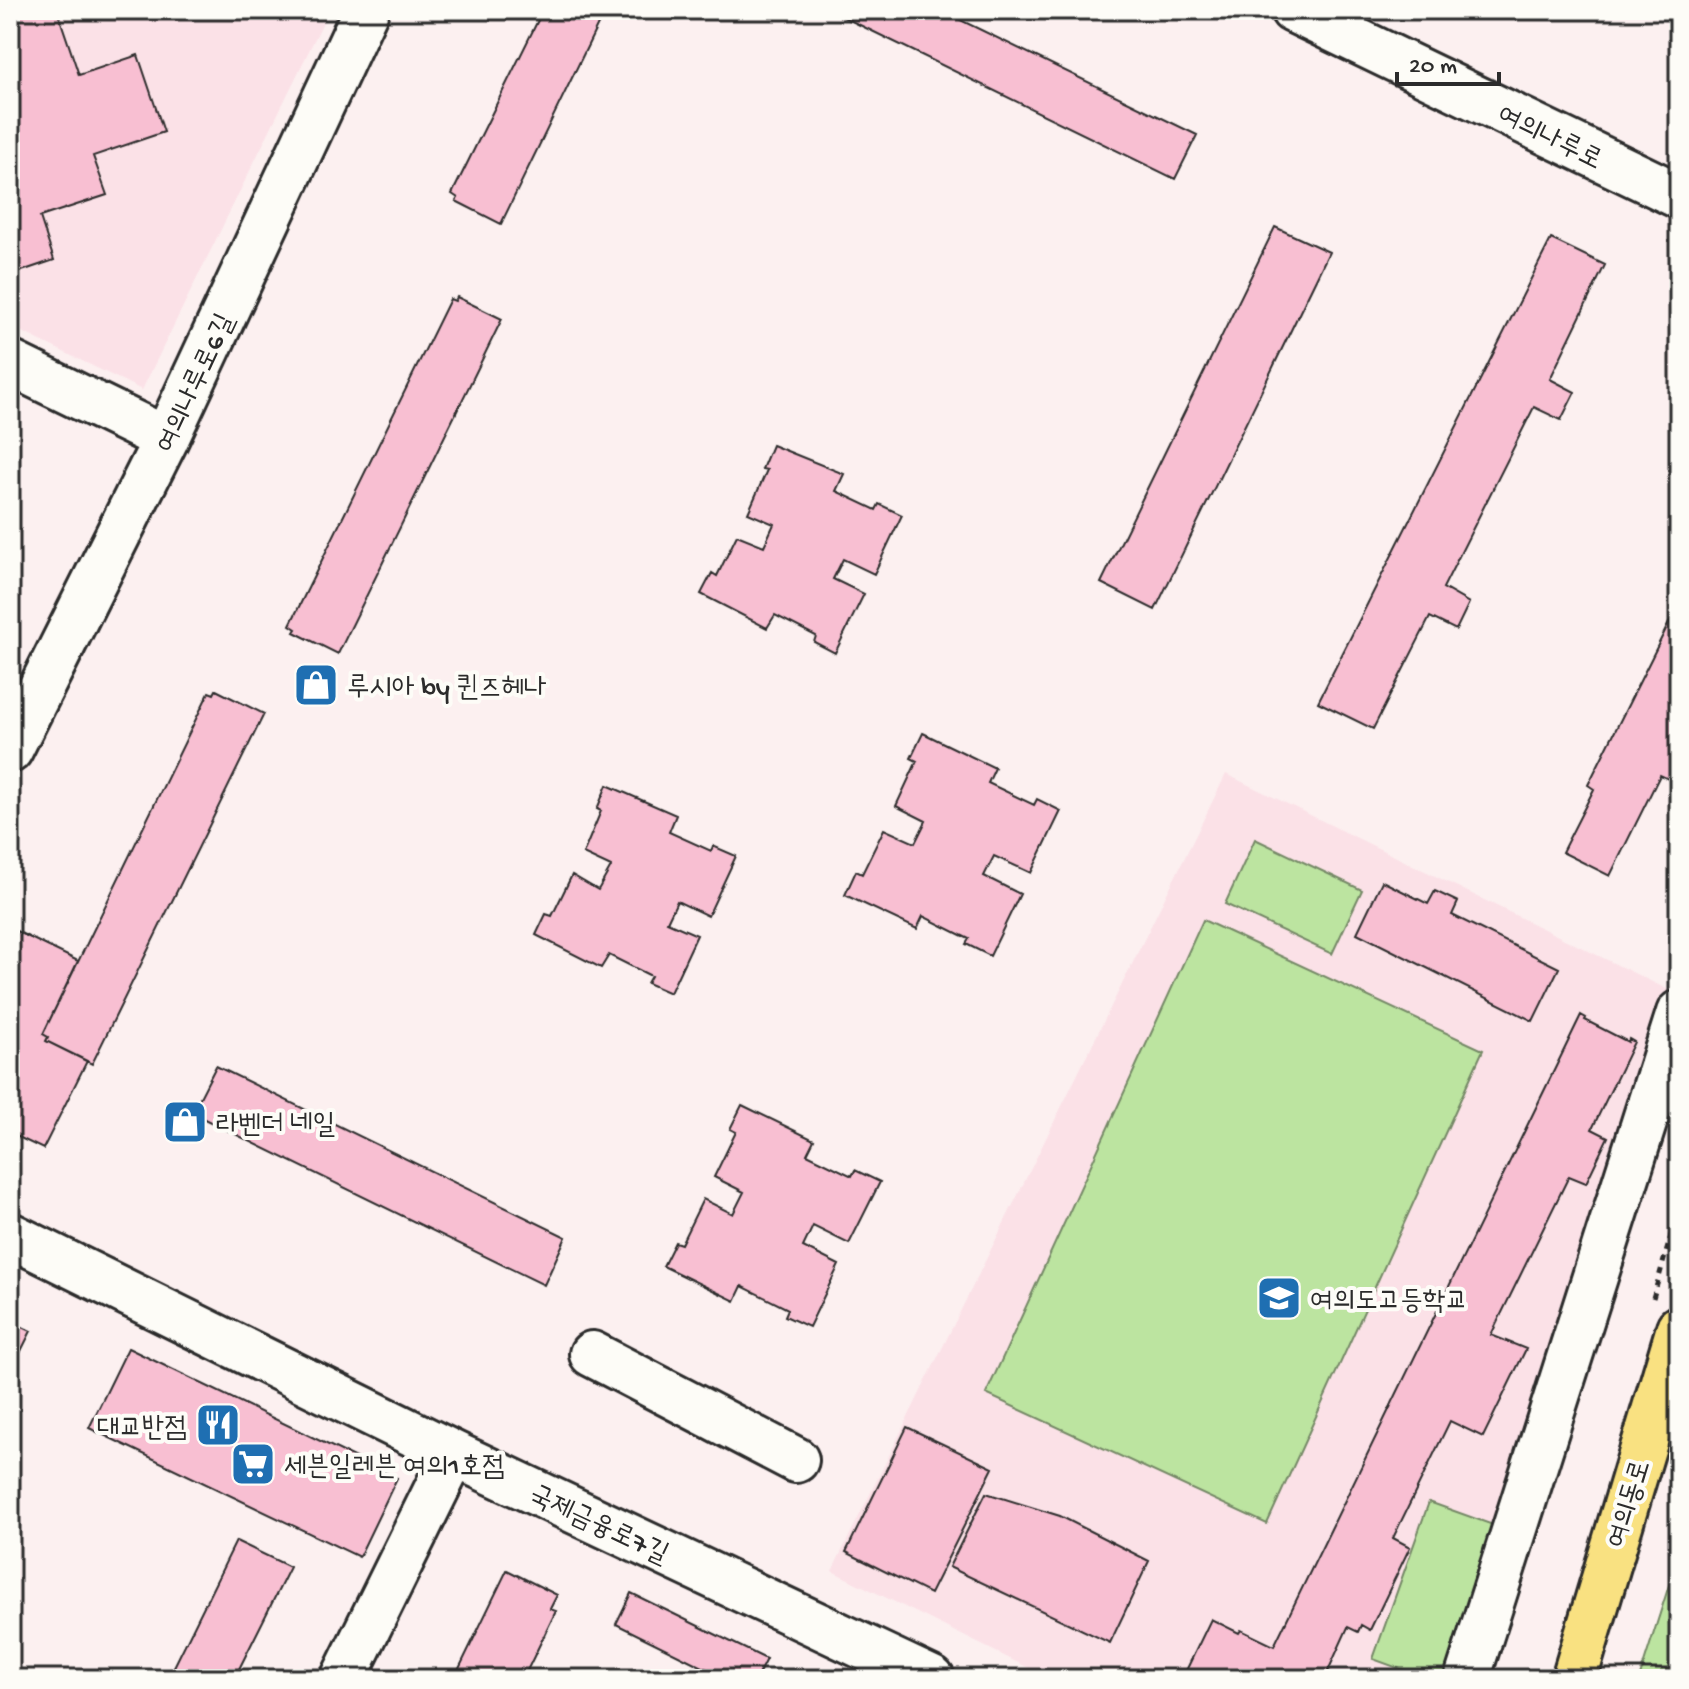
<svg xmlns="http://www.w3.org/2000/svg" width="1689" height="1689" font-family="'Gochi Hand','Poor Story',sans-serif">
<rect width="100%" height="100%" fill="#fcf0f0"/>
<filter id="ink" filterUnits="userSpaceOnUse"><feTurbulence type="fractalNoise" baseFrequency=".0125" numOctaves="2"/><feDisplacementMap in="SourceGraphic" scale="16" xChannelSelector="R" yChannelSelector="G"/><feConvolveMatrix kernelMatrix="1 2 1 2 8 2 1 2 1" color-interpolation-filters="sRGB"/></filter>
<g filter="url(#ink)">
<!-- built -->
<path fill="#fbe1e7" d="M10,10H329L142,390L10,326Z
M1226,774L1679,995L1469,1679H1051L832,1571Z"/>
<!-- green -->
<path fill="#bce4a0" stroke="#748866" stroke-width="2" d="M1255,839L1362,890L1332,954L1225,904Z
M1203,920L1483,1050L1267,1524L986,1394Z
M1429,1502L1510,1531L1457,1679H1428L1373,1659Z
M1679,1554V1679H1639Z"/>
<!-- building -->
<path fill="#f8bfd2" stroke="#2b2b2b" stroke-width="2" d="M19,10H57L79,75L138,55L164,132L93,156L107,195L40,217L54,260L10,275V13Z
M543,10H605L501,224L456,201L458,198L452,194Z
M829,10H940L1197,135L1175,179Z
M1275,227L1329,252L1155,610L1101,583Z
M1551,239L1605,265L1550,379L1575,392L1561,420L1534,407L1443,588L1469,603L1456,630L1430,617L1373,729L1318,702Z
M457,297L502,319L338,654L294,632L296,629L290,625L450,299L455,301Z
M772,445L844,474L836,491L876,510L879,504L902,515L874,574L843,559L833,579L864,594L835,653L814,642L816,636L775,615L767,628L701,594L712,573L717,576L737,535L764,546L774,524L748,513L767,470L762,469Z
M1679,603V740L1675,747L1679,748V784L1660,775L1610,876L1562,852L1594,789L1588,785Z
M216,690L264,714L92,1064L46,1041L48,1037L43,1034L209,692L214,694Z
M923,733L995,768L988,783L1034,805L1037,799L1061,811L1031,873L994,856L984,876L1020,894L990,956L966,944L969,939L923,916L917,929L845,895L856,871L862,874L884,829L915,843L926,821L896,806L917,761L911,758Z
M607,785L676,815L669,832L711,851L713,846L736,856L708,916L677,901L667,922L697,935L670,993L647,983L651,976L609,955L601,968L536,935L546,914L552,916L572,875L598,890L611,867L583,854L601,811L597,809Z
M1382,881L1428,904L1435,891L1458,902L1452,915L1559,968L1533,1021L1357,933Z
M10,928L78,961L43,1034L48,1037L46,1041L87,1061L43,1149L10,1133Z
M1581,1015L1586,1018L1585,1020L1628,1042L1629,1039L1634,1042L1592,1129L1608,1137L1586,1183L1569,1176L1491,1335L1526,1349L1483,1437L1450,1421L1393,1538L1410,1547L1370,1630L1361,1625L1358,1632L1348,1627L1328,1671L1343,1679H1182L1211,1619L1239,1633L1241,1630L1274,1646Z
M216,1066L566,1237L544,1285L192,1113Z
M742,1105L814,1140L807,1154L852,1176L855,1170L880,1182L849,1244L813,1226L803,1247L839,1265L809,1327L785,1316L788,1309L742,1286L735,1301L663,1266L675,1242L681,1244L703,1199L733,1214L744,1192L714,1177L736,1132L730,1129Z
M10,1321L31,1331L10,1373Z
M128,1348L397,1478L359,1557L89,1428Z
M907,1427L993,1468L930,1594L846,1552Z
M986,1493L1060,1516L1149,1561L1110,1643L949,1567Z
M236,1541L290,1567L234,1679H168Z
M507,1570L557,1595L550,1609L556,1611L523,1679H454Z
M631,1593L766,1659L756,1679H727L616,1624Z"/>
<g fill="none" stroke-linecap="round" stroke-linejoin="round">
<!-- minor casing -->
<g stroke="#2b2b2b" stroke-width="50">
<path id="minor" d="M1293,10L1679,196
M10,363L166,439
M10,750L166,439L366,10
M10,1235L454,1454L932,1679
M592,1354L796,1460
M343,1679L454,1454
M1467,1679L1679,1013"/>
</g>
<!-- major casing -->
<g stroke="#2b2b2b" stroke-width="50">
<path id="major" d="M1574,1679L1679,1328"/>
</g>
<!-- path -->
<path stroke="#2b2b2b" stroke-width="5" stroke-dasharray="6 6" stroke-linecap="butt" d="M1653,1298L1679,1208"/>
<!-- minor -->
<use href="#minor" stroke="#fdfcf7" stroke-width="44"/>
<!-- major -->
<use href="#major" stroke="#f9e181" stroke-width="44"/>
</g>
</g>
<!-- icons -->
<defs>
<g id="shop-square" transform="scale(2.3)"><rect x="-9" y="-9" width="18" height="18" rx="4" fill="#1f6fb2" stroke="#fdfcf7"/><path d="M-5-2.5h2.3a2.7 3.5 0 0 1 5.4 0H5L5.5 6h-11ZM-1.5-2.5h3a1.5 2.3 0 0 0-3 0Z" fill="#fff"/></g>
<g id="school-square" transform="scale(2.3)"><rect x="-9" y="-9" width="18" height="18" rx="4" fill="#1f6fb2" stroke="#fdfcf7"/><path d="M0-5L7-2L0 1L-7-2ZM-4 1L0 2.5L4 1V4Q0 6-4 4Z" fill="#fff"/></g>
<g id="restaurant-square" transform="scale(2.3)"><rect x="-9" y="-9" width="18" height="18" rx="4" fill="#1f6fb2" stroke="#fdfcf7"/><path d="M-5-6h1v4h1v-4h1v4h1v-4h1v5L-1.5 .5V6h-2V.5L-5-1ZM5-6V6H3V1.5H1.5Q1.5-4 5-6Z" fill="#fff"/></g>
<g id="supermarket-square" transform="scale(2.3)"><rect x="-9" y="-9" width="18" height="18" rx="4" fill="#1f6fb2" stroke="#fdfcf7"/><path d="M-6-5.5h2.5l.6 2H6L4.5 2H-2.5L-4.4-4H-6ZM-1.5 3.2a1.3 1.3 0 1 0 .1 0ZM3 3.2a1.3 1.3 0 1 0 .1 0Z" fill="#fff"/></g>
</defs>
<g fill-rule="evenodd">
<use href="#shop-square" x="316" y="685"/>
<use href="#shop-square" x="185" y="1122"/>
<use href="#school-square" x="1279" y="1298"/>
<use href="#restaurant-square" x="218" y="1425"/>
<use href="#supermarket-square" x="253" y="1464"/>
</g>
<g text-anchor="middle" stroke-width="8" stroke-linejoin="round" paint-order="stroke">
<!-- street labels -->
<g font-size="28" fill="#2b2b2b" stroke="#fdfcf7">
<text transform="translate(1551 135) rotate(26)" y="10">여의나루로</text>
<text transform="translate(193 382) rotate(-65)" y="10">여의나루로6길</text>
<text transform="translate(1626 1503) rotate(-73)" y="10">여의동로</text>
<text transform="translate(600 1522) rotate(25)" y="10">국제금융로7길</text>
</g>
<!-- poi labels -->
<g font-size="28" fill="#2b2b2b" stroke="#fdfcf7" text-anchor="start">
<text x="347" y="695">루시아 by 퀸즈헤나</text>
<text x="216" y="1132">라벤더 네일</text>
<text x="1310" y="1308">여의도고등학교</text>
<text x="187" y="1435" text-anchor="end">대교반점</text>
<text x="284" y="1474">세븐일레븐 여의1호점</text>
</g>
</g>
<!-- margin -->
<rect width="1689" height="1689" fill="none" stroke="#fdfcf7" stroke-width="40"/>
<rect x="20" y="20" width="1649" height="1649" fill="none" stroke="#2b2b2b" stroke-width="3" filter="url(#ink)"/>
<!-- scale -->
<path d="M1397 72v12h102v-12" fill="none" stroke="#2b2b2b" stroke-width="4"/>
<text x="1409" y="72" font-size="24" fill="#2b2b2b" stroke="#fdfcf7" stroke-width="6" paint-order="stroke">20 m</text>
</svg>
